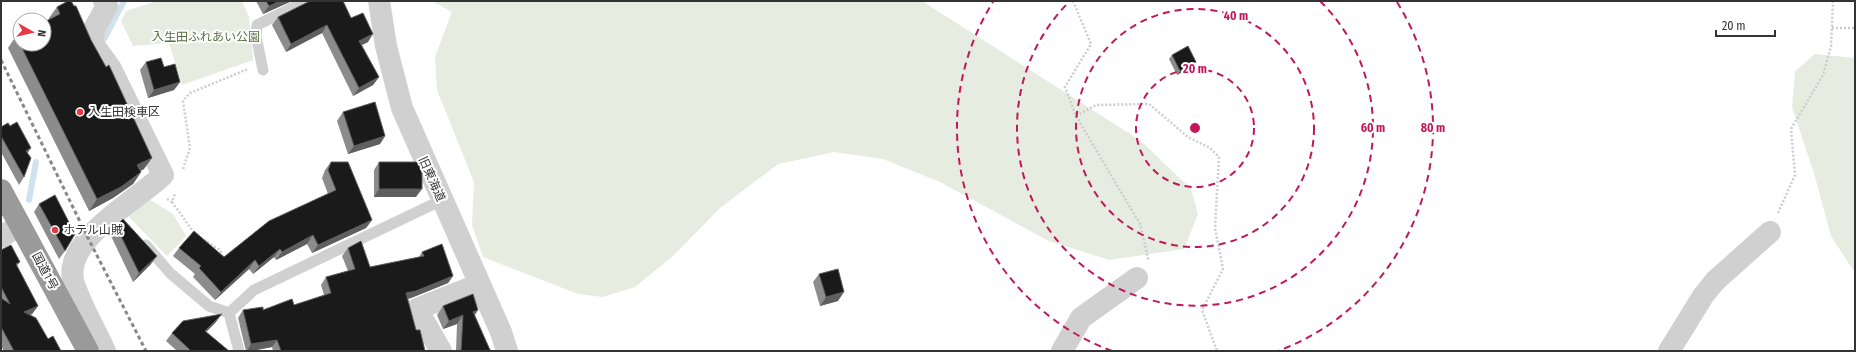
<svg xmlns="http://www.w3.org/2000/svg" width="1856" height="352" font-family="'Fira Sans Condensed','Noto Sans JP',sans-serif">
<rect width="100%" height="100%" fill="#fff"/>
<!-- green -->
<path fill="#e6ecdf" d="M156,1H242L249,17L253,60L182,85L169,43L133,46L121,21L126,11Z
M432,1H922L1141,141L1191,189L1198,214L1184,249L1109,260L1049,241L940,182L883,159L834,152L778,164L720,208L674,255L635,287L603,297L578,294L483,257L472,225L474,182L437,90L435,57L452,12Z
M1815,54L1855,58V273L1831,236L1814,173L1792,107L1795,71Z
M149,199L173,214L186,236L167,256L129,217Z"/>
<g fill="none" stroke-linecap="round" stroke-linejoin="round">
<!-- stream -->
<path stroke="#cfe2ee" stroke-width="6" d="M104,39L124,1
M29,200L36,162"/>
<!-- path -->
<path stroke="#cdcdcd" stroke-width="2.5" stroke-dasharray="2 2" stroke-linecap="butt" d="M1073,1L1091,44L1065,87L1076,116L1096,105L1149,104L1188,137L1210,148L1219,157L1215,228L1223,269L1202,310L1217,351
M1832,28H1855
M1076,116L1140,224L1148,258L1147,260
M183,169L190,148L183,101L190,93L248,69
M167,199L172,202L175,194
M172,202L195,234
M1778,213L1795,175L1791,129L1823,75L1831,46L1833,1
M204,240L220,250L223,258"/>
<!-- lane -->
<path stroke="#d0d0d0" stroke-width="11" d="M263,70L256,36L257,25L306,1
M146,245L170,273L209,306L229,313L254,290L442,200
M229,313L239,351"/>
<!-- street -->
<path stroke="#d0d0d0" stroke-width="22" d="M104,1L107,6L94,29L93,44L111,69L163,175C138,200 60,240 74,284C82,307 95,329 105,351
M379,1L386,46L402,108L501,332L507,351
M1,237L20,225
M441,351L417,309L480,284
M1062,351L1081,318L1137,278
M1669,351L1703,296L1715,281L1770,232"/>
<!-- highway -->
<path stroke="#9a9a9a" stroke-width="22" d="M1,190L88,351"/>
<!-- rail -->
<path stroke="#888" stroke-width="3" stroke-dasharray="4 3" stroke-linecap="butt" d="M1,60L88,238L146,351"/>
</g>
<!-- wall -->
<path fill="#8c8c8c" d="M256,1H292L263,14Z
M57,7L144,169L140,171L141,172L133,184L113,198L89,211L8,48L16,36L49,20V18Z
M278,17L351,18L368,42L362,45L379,77L373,85L353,96L322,33L286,52L272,25Z
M1172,55L1193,66L1177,75L1169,59Z
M146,62L164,67L180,82L174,90L148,98L140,70Z
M343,112L385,136L380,144L348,154L337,121Z
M1,127L27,153L24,177L19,185L1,152Z
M331,162L372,220L366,228L312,253L307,244L276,260L274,257L253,274L249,269L215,300L193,277L195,274L173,256L179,248L224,257L328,194L322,178L325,170Z
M379,162L416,197H374V170Z
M39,204L65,251L59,259L34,212Z
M116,226L151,264L133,282L110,234Z
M348,248L370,267L419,257L422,252L453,276L448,283L411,298L408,299L416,330L425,351H273L272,347L252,351H246L238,318L243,310H263L294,305L324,295L321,285L326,277L348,271L342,256Z
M1,250L20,262L17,266L38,306L32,314L30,315L48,339L61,351H4L1,346Z
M819,274L838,301L820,306L813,282Z
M443,306L475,315L490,350L493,351H456L457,324L443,329L437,315Z
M216,322L206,332L229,351H177L166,341L172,333Z"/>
<!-- shaded-wall -->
<path fill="#5f5f5f" d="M280,1H292L263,14L269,6Z
M327,25L322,33L286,52L291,44Z
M373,34L368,42L354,49L359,41Z
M1196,62L1193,66L1177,75L1180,71Z
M379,77L373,85L353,96L359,88Z
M180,82L174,90L148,98L154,90Z
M385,136L380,144L348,154L354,146Z
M31,148L26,155V151Z
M152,158L144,169L129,177L137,165Z
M141,172L133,184L113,198L89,211L97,199Z
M379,189H422L416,197H374Z
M372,220L366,228L312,253L318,245Z
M313,235L307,244L276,260L282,252Z
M280,249L274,257L253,274L259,266Z
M157,256L151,264L133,282L139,273Z
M255,260L249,269L215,300L221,292Z
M453,276L448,283L411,298L401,300L406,293Z
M844,292L838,301L820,306L826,297Z
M38,306L32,314L19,320L24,312Z
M478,310L473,318V312Z
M222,314L216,322L199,339L205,331Z
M463,315L457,324L443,329L449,321Z
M277,340L272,347L252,351H247L251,344Z"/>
<!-- building -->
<path fill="#1a1a1a" stroke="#5f5f5f" d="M68,1H71L74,6H76L91,40L106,67L109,65L152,158L137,165L141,172L121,187L97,199L16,36L20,34V44H44V22L60,14L57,7Z
M266,1H280L269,6Z
M310,1H343L351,18L363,13L373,34L359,41L379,77L359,88L327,25L291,44L278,17Z
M1188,46L1196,62L1180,71L1172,55Z
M161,58L164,67L175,64L180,82L154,90L146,62Z
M375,102L385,136L354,146L343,112Z
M17,122L31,148L26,151L31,158L24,177L1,136V127L8,123L10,126Z
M331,162H348L372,220L318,245L313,235L282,252L280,249L259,266L255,260L221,292L199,268L201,266L179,248L194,231L224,257L269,221L336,190L328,170Z
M379,162H422V189H379Z
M55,195L75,234L65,251L39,204Z
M123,219L157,256L139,273L116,226Z
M361,241L370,267L424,256L422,252L442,244L453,276L416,291L406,293L416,330H420L425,351H281L277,340L251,344L243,310L263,307V310L292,299L294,305L331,293L326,277L355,269L348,248Z
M11,245L20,262L16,264L38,306L24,312L36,318L48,339L53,336L61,351H14L1,327V328V298L10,304L1,287V250Z
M838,269L844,292L826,297L819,274Z
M473,294L478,310L473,312L490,350L493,351H461L463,315L449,321L443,306Z
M222,314L205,331L229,351H191L172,333L183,321Z"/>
<!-- distance rings -->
<g fill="none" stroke="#c2185b" stroke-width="2" stroke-dasharray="7 5">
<circle cx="1195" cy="128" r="59"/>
<circle cx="1195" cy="128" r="119"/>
<path d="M1320 1A178 178 0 1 1 1070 1"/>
<path d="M1112 351A238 238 0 0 1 993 2M1397 2A238 238 0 0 1 1278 351"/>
</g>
<!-- markers -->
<g fill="#e63946" stroke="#fff" stroke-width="1.5">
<circle cx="80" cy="112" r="4"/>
<circle cx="55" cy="230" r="4"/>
</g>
<g text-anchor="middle" stroke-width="4" stroke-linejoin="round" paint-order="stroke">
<!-- park labels -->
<g font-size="12" fill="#56703f" stroke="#fff">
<text x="206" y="41">入生田ふれあい公園</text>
</g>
<!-- poi labels -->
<g font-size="12" fill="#333" stroke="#fff" text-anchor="start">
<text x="88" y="116">入生田検車区</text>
<text x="63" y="234">ホテル山賊</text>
</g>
<!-- street labels -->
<g font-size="12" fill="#333" stroke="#fff">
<text transform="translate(432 179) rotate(66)" y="4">旧東海道</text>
<text transform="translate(45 271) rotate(62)" y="4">国道1号</text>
</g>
</g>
<circle cx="1195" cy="128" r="6" fill="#c2185b" stroke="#fff" stroke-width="2"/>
<g font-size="12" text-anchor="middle" font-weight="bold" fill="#c2185b" stroke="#fff" stroke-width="4" stroke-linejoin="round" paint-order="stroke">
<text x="1236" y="20">40 m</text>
<text x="1195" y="73">20 m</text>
<text x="1373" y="132">60 m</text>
<text x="1433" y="132">80 m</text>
</g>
<!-- border -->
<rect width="1856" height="352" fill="none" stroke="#333333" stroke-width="4"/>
<!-- north arrow -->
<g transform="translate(32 32) rotate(98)"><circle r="19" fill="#ffffff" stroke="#adadad"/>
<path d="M0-3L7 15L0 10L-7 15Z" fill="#e63946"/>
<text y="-6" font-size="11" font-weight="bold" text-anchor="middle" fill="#333333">N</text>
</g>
<!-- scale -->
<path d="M1716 30v6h59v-6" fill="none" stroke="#333333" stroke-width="2"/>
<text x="1722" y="30" font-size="12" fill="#333333" stroke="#ffffff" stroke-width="3" paint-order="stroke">20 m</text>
</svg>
